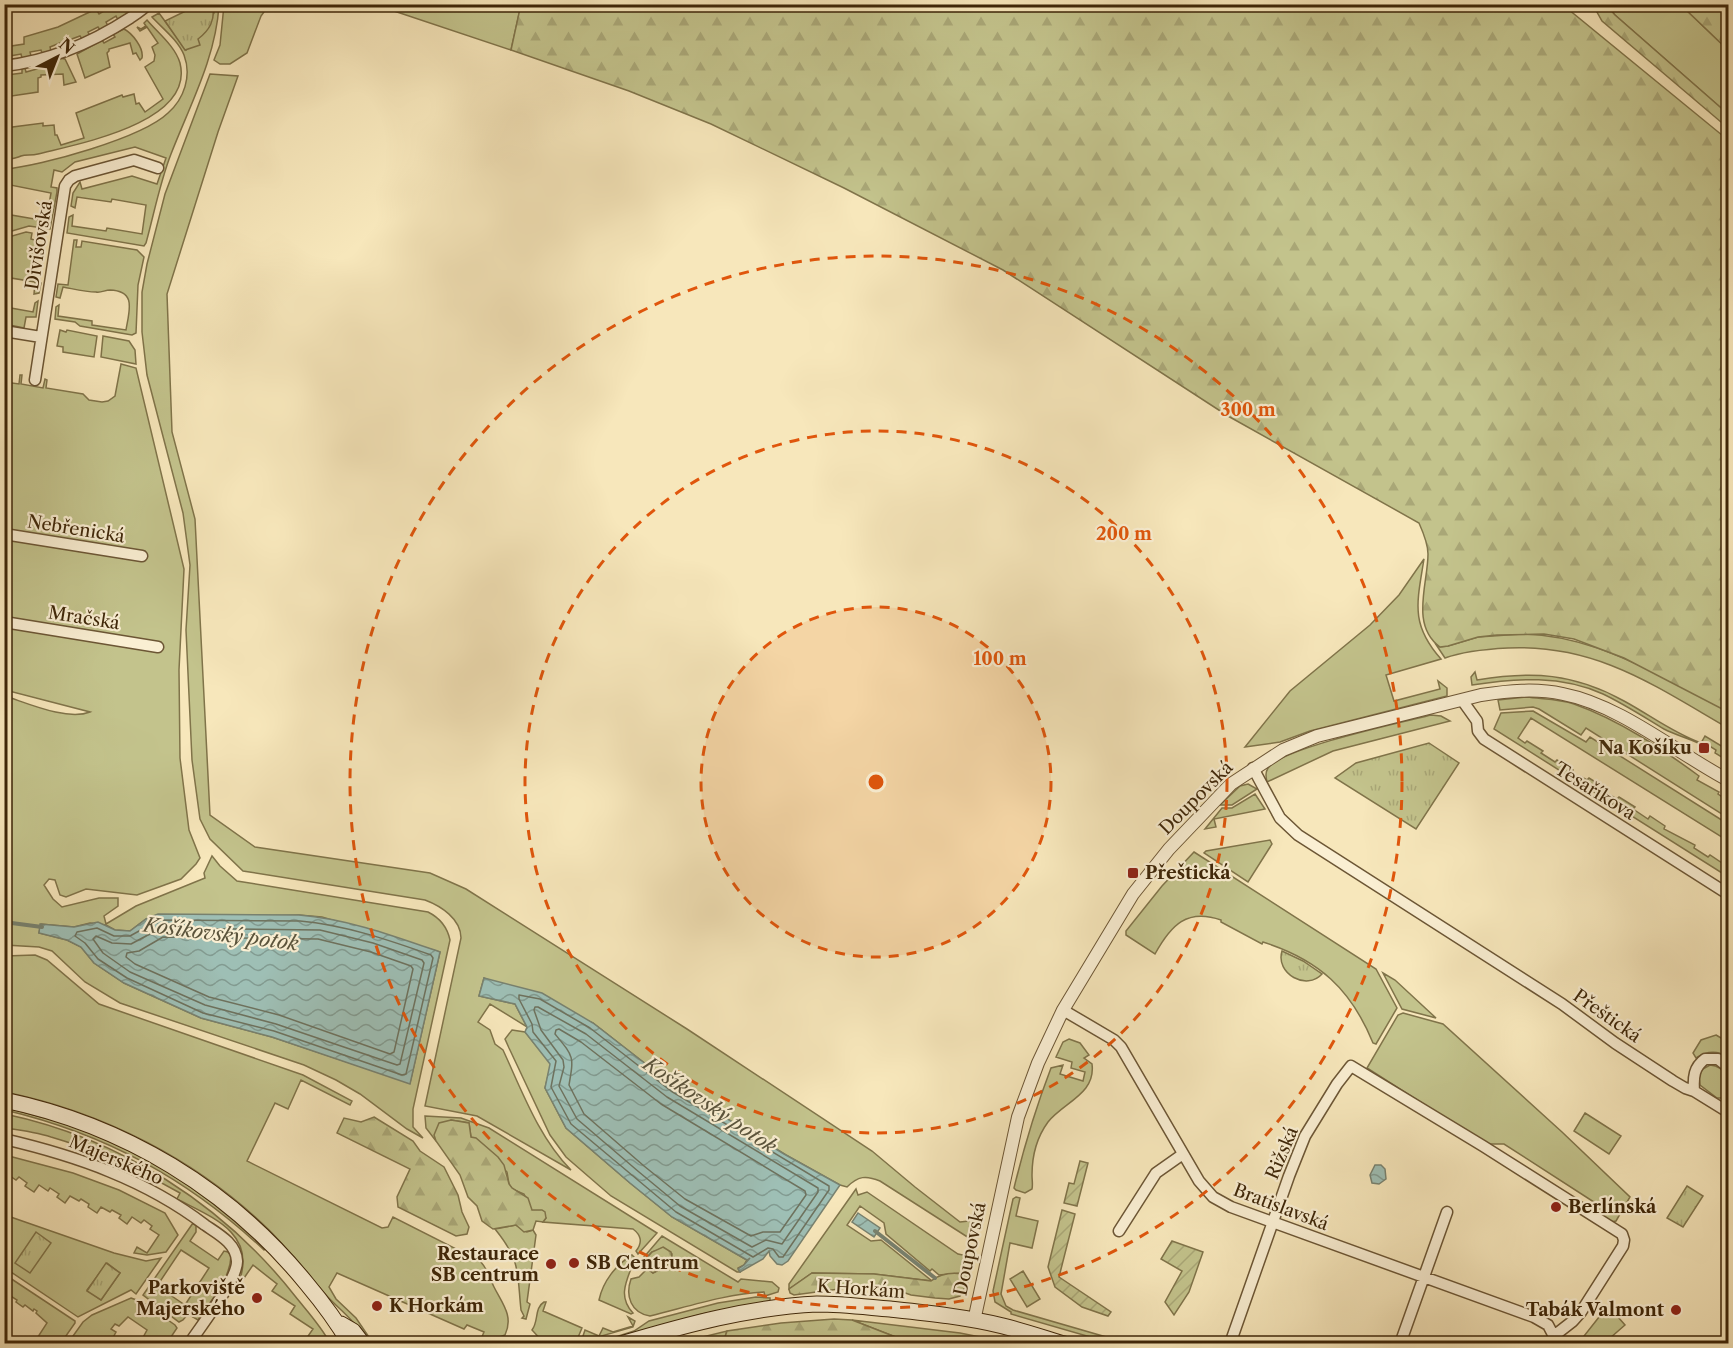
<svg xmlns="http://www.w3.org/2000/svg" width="1733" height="1348" font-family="'Libre Caslon Text',serif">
<defs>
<pattern id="forest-firs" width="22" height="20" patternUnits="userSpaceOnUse" patternTransform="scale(1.5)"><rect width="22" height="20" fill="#c3c38c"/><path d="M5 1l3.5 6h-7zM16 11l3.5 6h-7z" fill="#a9a777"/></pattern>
<pattern id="park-tufts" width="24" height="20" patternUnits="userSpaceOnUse" patternTransform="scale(1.5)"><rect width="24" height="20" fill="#c3c38c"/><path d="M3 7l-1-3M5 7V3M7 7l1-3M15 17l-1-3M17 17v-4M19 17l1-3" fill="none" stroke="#a9a777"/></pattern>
<pattern id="garden-furrows" width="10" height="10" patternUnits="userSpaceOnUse" patternTransform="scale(1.5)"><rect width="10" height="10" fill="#c3c38c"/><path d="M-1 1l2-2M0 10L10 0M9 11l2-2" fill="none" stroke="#a9a777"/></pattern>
<pattern id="water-waves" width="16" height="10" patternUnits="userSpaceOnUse" patternTransform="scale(1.5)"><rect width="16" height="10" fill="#9ebfb5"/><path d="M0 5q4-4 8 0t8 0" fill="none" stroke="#829b91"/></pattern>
</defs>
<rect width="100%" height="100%" fill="#f7e7bb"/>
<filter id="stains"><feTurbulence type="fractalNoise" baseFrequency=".00333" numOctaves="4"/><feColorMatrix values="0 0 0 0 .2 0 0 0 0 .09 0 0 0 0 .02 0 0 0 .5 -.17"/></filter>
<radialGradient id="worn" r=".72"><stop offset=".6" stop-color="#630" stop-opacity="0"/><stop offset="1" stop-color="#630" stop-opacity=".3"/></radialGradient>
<!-- grass -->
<path fill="#c3c38c" stroke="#80744a" stroke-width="1.5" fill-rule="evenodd" d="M114,5H135L132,10L118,20L116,16L106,22L108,26L100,30L98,27L88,32L90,36L82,39L80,36L69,40L70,44L62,47L60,43L50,47L51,51L42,53L41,50L30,52L31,56L22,58L21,54L10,56V60L5,61V47L24,44V37L58,27L96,9L99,14Z
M213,5H219C216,57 190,105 171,154C160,182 154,214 146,243L144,246L67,233L69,217L73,215L72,226L106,231L107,228L142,234L146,205L112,199L111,202L77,197L75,208L71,206L73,193L80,182L82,189L132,176L157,184L166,158L135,147L75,162L62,172L54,170L51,187L57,188V192L50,229L29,226L5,233V214L46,221L51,193L5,184V169C41,166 142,138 168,113C184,99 192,76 184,55C178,40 162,28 152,17L159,13L186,50L197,39L214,13Z
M224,5H269L261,16L247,53L230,64H220L214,60L220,45Z
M376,5H521L511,50Z
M1606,5H1681L1728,50V114L1615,15Z
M147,20C158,33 175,46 180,63C195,123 77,144 38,154C31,156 26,154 21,156C17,158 11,159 5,160V128L43,123V126L54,125L55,135H57L61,145L84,138L76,113L122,95L123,97L134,94L136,104L139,103L145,112L163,99L145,67L154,61L155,55L152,47L158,43L147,27L140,31L137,27L141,29L146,26L144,23Z
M124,29C132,33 144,48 142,58L140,60L136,53L133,54L130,43L109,49V51L107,53L110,67L85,78L77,54L102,40L104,43L115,37L113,34Z
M59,58L65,59L76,82L64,85L63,74L41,75V77L38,78V92L5,97L4,71L7,75L22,73V68H25L26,72L37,69V65L40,64L42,68L53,65L52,61Z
M210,74L238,76L218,132L167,294L172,432L195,519L210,815L255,847L430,873L466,889L687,1029L872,1151L915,1187L960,1222L969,1221L976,1216L969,1238L880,1181C866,1175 858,1176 847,1187L840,1185L786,1155L674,1086L593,1023L484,978L479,996L515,1004L527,1027L490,1004L478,1022L490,1030L495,1044L503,1050C522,1091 539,1138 571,1170L477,1116L425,1106L461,938C461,919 441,906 425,900L243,871L210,839L200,819L192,760L186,630L190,565L183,513L147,375L142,332V292L147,264L165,194Z
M26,232L32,233L31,239L38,241L32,279L41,283L39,293L34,294L35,282L5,277V238Z
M74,240H77L76,247H81L82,241L137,250L144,257L138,285L136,333L132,335L80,326L75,322L55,319L56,307L59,305L58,316L92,321V325L126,330C129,311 137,291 110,290C105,290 101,293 96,292C85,292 74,289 63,287L60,298L56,297L58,284L68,285Z
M38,301L36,317H26L24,328L5,324V307L33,312L35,303Z
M60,330L66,332L67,330L97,336L94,357L63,352V347L57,346Z
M103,336L129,341L135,350L136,364L101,357Z
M121,364L136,368L184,569L179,670L180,758L189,830L200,858L196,864L181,879L137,895L86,889L66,897L60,895L55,880L49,879L44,885L53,899L62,907L99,898H118V906L104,916L106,924L136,906L205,878L204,873L212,856L220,866L237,881L428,912C440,918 447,926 450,940L413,1109V1127L423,1138L407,1129L360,1094L336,1080L304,1065L120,1003L85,982L52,951L39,947L5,945V696C27,703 67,721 90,712L5,690V382L19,384L20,375H22L21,384L43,388L45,379L47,380L46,388L83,394L89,400L102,402L108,401L115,396ZM299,915L322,917L440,952L410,1083L272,1037L201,1018L124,983L94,963L81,947L67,940L39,933L41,924L74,927L90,923L106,925L115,930L130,931L146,919Z
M1424,559C1417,603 1410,624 1441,659L1386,675L1394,701L1440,689L1438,681L1447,688V696L1310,731L1280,742L1245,747L1290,691L1370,625L1399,595Z
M1522,634C1575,635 1620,655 1667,679C1688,690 1709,699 1728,712V728C1655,686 1597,644 1508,648C1488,649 1464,651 1445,658L1435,643L1440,647L1448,646L1478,637Z
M1475,672L1477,680C1532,671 1574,673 1624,701C1650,715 1673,733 1701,743L1705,736L1728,750V761L1715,753L1716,750L1708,745L1706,747C1693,739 1677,736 1664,729C1644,717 1624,704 1603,694C1561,675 1517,678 1472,685L1471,677Z
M1527,697C1542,699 1560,699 1574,704C1619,720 1661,748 1699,776L1697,780L1719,792L1718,794L1728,801V818L1586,728L1581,735L1539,709L1533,707L1500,710L1498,700Z
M1533,711L1586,742L1590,737L1728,824V841L1531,718L1518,738L1525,743L1527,741L1543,751L1541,753L1555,762L1557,760L1573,770L1571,773L1578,777L1580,776L1587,780L1589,778L1605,788L1603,791L1617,799L1619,797L1635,807L1633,809L1648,819L1650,816L1665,826L1664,829L1695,845L1694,848L1708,857L1710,855L1725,865L1724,867L1728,870V874L1722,873L1494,729L1501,713Z
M1431,715L1441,716L1450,721L1333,751L1267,782C1266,777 1265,773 1268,768C1282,748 1403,722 1431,715Z
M1248,784L1257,789L1232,805H1220L1240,786Z
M1255,794L1265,809L1214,819L1216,827L1205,829L1222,808H1232Z
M1270,840L1272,844L1248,882L1204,853L1206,851Z
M1194,852L1376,969L1397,1008L1376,1044L1373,1043C1351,989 1319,960 1263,942L1262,944L1221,922V920C1187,908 1171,925 1155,954L1126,935V931L1162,886Z
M35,955L47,960L99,1004L303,1075L352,1101L350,1105L301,1080L288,1109L275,1103L247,1161L382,1228L388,1227L393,1217L480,1261C488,1269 489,1277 494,1287C502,1303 514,1316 505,1335L483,1343L481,1339L484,1332L467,1325L464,1329L337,1273L329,1287L336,1299L356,1318L373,1343H368C363,1336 359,1327 352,1321C344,1312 334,1304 326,1295C307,1274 290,1251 269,1230C197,1160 103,1112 5,1092L4,1001L6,996L5,956Z
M1383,973L1395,980L1436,1018L1402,1009Z
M1403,1013L1443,1024L1562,1132L1630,1197L1616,1221L1611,1222L1592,1210L1597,1208V1204L1504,1144H1486L1367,1068L1398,1015Z
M512,1030L525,1032L551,1064L545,1088L566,1128L630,1183L672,1217L747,1260L744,1265L738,1268L740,1272H737L611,1196L566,1157L550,1135L509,1048L505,1039Z
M1716,1035L1728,1042V1058C1718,1050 1707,1051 1696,1058L1693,1053L1701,1040Z
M1069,1039L1080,1043L1089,1055L1084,1058L1092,1064C1096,1094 1064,1102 1048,1122C1037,1137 1032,1157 1032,1175C1032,1181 1033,1184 1032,1189L1025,1193L1016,1190L1014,1188C1024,1147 1036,1107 1051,1068L1063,1065L1060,1074L1083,1081L1085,1072L1071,1068L1072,1062L1056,1057L1063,1042Z
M1710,1065C1727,1066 1731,1085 1727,1098H1717L1700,1085L1699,1076L1701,1070Z
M5,1107C25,1113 46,1118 67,1124C143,1148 209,1195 265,1249L264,1250C188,1179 106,1134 5,1110Z
M1585,1113L1621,1136L1609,1154L1574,1131Z
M5,1114C119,1138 223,1204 295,1296C307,1311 321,1326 330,1343H313L306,1339L313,1329L290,1314L295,1306L272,1291L277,1284L253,1265L242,1281L240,1279C255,1232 211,1217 177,1199L180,1193C139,1170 96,1150 51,1137C36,1132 20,1130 5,1128Z
M425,1116L461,1118L489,1128L657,1233L638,1254L636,1251C643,1242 641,1235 633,1229L543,1222L546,1218L532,1211L524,1194L512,1189L509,1184L507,1172L471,1137L469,1123L451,1120L435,1135L436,1141L426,1128Z
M5,1155L73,1173L119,1190L165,1213L178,1235L166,1252L147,1255L134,1253L137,1247L147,1253L159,1235L150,1229L152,1226L144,1220L141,1223L132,1217L127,1224L119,1218L121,1215L112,1210L110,1212L101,1207L97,1213L88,1207L89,1204L81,1199L79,1201L70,1196L65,1203L57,1197L59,1194L50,1188L48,1191L39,1185L34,1192L25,1186L27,1183L19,1177L16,1180L7,1174L5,1178Z
M856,1189L858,1195L867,1192L958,1254L968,1256L961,1273L939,1275L932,1269L930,1271L886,1234L884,1223L860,1206L847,1225L871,1241L881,1240L932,1281L874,1274L812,1273L789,1289V1284Z
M1016,1197L1020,1198L1016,1216L1038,1221L1032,1248L1010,1243L1001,1294L1006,1306L1013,1310L1127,1343H1111L1011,1314V1312L995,1302L993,1291L1013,1199Z
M5,1215L114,1253L146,1261L161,1258L136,1294L131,1290L78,1317L5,1268ZM107,1263L120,1273L101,1300L87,1290Z
M193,1223L196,1226V1232L190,1241L218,1260L224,1251L228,1252L231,1256C230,1280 211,1300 198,1320L188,1314L183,1320L179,1322L143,1295ZM181,1250L209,1268L185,1305L157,1286Z
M516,1225L527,1232L533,1230L536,1235L527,1302L530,1304L526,1319L522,1318L524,1316L521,1310C517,1272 521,1261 495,1229Z
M662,1236L738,1282L741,1279L772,1282L779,1288L778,1292L765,1296L764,1292C725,1294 687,1307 650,1316C631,1313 625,1296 631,1279L639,1277L647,1269L653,1273L665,1267L671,1261L672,1254L662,1249L652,1252L646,1258L644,1257Z
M632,1255L635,1258L634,1261C627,1280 617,1296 633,1313L631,1314L599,1300C603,1281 616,1265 632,1255Z
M1023,1271L1040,1299L1027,1307L1010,1279Z
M4,1274L75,1321V1323L61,1343H34L47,1323L36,1313L37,1311L34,1309L33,1311L25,1305L23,1307L16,1302L17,1300L9,1295L11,1289L5,1292Z
M756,1297L770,1298V1301L702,1314L601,1343L594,1344L634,1331L649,1321L718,1303Z
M131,1298L142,1302L175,1325L177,1328L167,1343H140L147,1330L128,1317L119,1326L115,1324L111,1329L116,1332L110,1343H68L83,1322L92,1315Z
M544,1302H546L543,1311L582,1328L576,1342L570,1343H544L532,1330C539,1321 534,1308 544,1302Z
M1607,1307L1610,1308L1625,1325L1609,1339L1607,1343H1586L1583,1340L1584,1336Z
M628,1317L635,1321L633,1327L581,1342L585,1330L599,1336L603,1328L613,1332L633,1326Z
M852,1320L960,1333L1010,1343H911Z
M727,1331L723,1343L674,1344Z"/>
<!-- forest -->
<path fill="url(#forest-firs)" stroke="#80744a" stroke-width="1.5" d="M521,4L1563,5L1728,140V712L1624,658L1574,639L1544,634L1497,635L1478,637L1448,646L1440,647C1410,625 1428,584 1428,554C1428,544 1423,532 1419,523L1228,416L1003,270L844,188L711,124L629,91L511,50Z
M1593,5H1606L1615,15L1728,114V128L1602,21Z
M1681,5H1728V50Z
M374,1117L413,1141L420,1151L444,1167L458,1195L462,1212L469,1227L467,1234L456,1236L398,1207L397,1197L410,1169L337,1133L344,1118L361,1122Z
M451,1120L469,1123L471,1137L476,1138L498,1157L504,1165L509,1184L512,1188L528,1198L532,1210H542L545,1212L546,1218L543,1222L536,1221L533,1230L524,1232L516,1225L493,1229L482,1221L477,1206L468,1197L460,1175L436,1141L434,1135L439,1123Z
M812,1273L874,1274L931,1281C941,1273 955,1272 968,1275L969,1280L960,1296L949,1299L935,1298L911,1295L894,1289L854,1287L794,1295L790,1293L789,1289Z
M834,1319L852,1320L911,1343H723L727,1331L781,1323Z"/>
<!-- park -->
<path fill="url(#park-tufts)" stroke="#80744a" stroke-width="1.5" d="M198,5H213C215,20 210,30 198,39L200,45L185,50L165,21Z
M1429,743L1459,763L1416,829L1335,778L1356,763Z
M1282,951L1303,961L1322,974C1307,991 1275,974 1282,951Z
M1687,1186L1703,1196L1683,1227L1667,1218Z
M36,1232L51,1243L30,1273L15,1263Z
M663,1247L671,1252L672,1258L665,1267L653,1273L646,1267L645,1260L652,1252Z
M106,1263L120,1273L101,1300L87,1291Z"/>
<!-- garden -->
<path fill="url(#garden-furrows)" stroke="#80744a" stroke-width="1.5" d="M1080,1161L1088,1163L1077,1206L1064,1203L1069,1183L1074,1184Z
M1062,1210L1075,1214L1059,1277L1111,1312L1108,1316L1082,1307L1055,1287L1048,1267Z
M1172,1241L1203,1252L1189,1292L1174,1315L1165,1302L1182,1271L1161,1259Z"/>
<!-- water -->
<path fill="url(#water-waves)" stroke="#788270" stroke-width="1.5" d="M158,914L299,915C348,919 394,936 440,952L410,1084L272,1037L201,1018L124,983L94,963L81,947L67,940L39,933L40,924L74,927L98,922L115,930L130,931L146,919Z
M484,978L542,993L593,1023L674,1086L784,1154L840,1185L788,1261L782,1265L777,1264L770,1256L769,1251L763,1259L740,1272L738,1269L744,1265L750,1258L747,1260L672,1217L630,1183L566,1128L545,1088L550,1064L525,1032L527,1027L515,1004L479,996Z
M1375,1165H1381L1385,1169L1386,1179L1379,1184L1372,1183L1370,1175Z
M858,1213L880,1228L874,1237L852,1222Z"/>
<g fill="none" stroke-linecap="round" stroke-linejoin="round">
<!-- shore -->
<path stroke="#6e725e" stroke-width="1.5" d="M159,920L300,921C345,925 389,940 431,955L433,958L406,1074L402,1075L274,1031L203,1013L127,978L98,959L85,943L75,936L77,932L97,928L114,936H130Z
M161,928L320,930L373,943L422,960L424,963L400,1064L397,1065L276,1024L205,1005L130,972L103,953L93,939L96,936L112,943L131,944Z
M163,937L318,939L371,952L411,966L413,969L394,1052L390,1054L279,1015L209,997L135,964L126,957L127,953L139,951Z
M519,995L540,999L590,1028L671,1091L829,1186V1190L783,1257H779L773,1249L768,1248L753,1257L676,1212L571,1124L551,1087L556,1061L533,1032L532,1024L519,999Z
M535,1007H538L586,1034L667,1097L818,1188V1192L782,1244L766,1240L752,1247L680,1206L639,1172L577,1119L559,1086L564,1067L563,1060L541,1030L534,1010Z
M556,1030L559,1029L581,1042L661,1104L805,1191L806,1195L780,1232H763L751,1236L685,1199L644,1166L584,1114L569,1085C574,1056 574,1057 555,1034Z"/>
<!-- stream -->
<path stroke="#788270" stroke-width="4" d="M4,922L42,927
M875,1231L935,1278"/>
<!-- minor casing -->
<g stroke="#6c5635" stroke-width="13">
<path id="minor" d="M4,66C49,61 93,42 130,18C136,14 144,9 148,4
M4,331L41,337
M35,380L65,186L69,180L75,176L134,160L158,168
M4,534L142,556
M4,622L158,647
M1462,700L1477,721L1478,731L1484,739L1728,894
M1253,768L1280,818L1298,835L1562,1004L1615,1043L1673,1081L1685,1088L1694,1091
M1063,1010L1114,1040L1121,1047L1199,1181L1213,1197L1231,1207L1534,1317L1548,1325L1558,1344
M1728,1067L1718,1059H1705C1694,1067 1693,1077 1694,1091L1728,1112
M4,1139C77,1156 146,1180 205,1225C218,1234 236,1243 237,1261C238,1279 200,1327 189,1344
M1119,1231L1156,1173L1183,1154
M1231,1341L1289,1176L1305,1136L1337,1084L1351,1066L1483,1146L1622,1234L1624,1240L1623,1246L1581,1312L1573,1321L1555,1335
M1400,1344L1447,1212"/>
</g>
<!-- tertiary casing -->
<g stroke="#6c5635" stroke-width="14">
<path id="tertiary" d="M974,1321L1018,1117L1038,1063L1063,1010L1133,894L1169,849L1231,784L1283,750L1317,736L1481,695C1508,691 1535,688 1563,694C1620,705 1677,753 1728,780"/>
</g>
<!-- secondary casing -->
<g stroke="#3e2608" stroke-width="17">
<path id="secondary" d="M4,1100C124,1125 230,1189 307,1284C323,1303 337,1322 350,1344
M341,1324L353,1331L363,1344
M621,1344C685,1325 750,1307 817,1304C842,1304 866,1307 890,1309C927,1313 966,1317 1003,1326C1023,1331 1044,1338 1064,1344"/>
</g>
<!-- minor -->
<use href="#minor" stroke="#faefd3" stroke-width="10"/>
<!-- tertiary -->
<use href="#tertiary" stroke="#faefd3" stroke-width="12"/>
<!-- secondary -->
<use href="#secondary" stroke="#faefd3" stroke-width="15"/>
</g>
<!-- distance rings -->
<circle cx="876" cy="782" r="175" fill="#e0560c" fill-opacity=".12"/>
<g fill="none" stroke="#e0560c" stroke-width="3" stroke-dasharray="10 8">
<circle cx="876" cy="782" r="175"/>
<circle cx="876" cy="782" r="351"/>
<circle cx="876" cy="782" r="526"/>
</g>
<!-- markers -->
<g fill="#8f2418" stroke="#faefd3" stroke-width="2">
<rect x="1698" y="742" width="12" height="12" rx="3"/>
<rect x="1127" y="867" width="12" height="12" rx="3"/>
<circle cx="1556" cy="1207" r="6"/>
<circle cx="574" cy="1263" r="6"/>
<circle cx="551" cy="1264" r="6"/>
<circle cx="257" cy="1298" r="6"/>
<circle cx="377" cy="1306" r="6"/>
<circle cx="1676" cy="1310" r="6"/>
</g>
<g text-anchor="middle" stroke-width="4.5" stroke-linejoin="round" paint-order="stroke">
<!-- street labels -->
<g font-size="18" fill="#3e2608" stroke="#faefd3">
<text transform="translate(39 245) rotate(-81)" y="6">Divišovská</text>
<text transform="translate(76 529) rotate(9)" y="6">Nebřenická</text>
<text transform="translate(84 618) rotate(9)" y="6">Mračská</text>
<text transform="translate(1595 791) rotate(32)" y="6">Tesaříkova</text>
<text transform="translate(1196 798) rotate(-45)" y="6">Doupovská</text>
<text transform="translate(1607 1016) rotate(35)" y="6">Přeštická</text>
<text transform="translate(1282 1153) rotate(-67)" y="6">Rižská</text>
<text transform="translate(116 1160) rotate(23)" y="6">Majerského</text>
<text transform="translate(1281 1207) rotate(21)" y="6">Bratislavská</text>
<text transform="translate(970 1249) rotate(-78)" y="6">Doupovská</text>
<text transform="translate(861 1289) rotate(4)" y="6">K Horkám</text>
</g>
<!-- poi labels -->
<g font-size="18" font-weight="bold" fill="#3e2608" stroke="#faefd3" text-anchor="end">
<text x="1692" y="754">Na Košíku</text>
<text x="1145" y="879" text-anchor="start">Přeštická</text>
<text x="1568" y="1213" text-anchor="start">Berlínská</text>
<text x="539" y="1260">Restaurace<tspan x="539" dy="21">SB centrum</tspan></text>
<text x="586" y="1269" text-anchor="start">SB Centrum</text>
<text x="245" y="1294">Parkoviště<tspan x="245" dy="21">Majerského</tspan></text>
<text x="389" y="1312" text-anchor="start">K Horkám</text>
<text x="1664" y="1316">Tabák Valmont</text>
</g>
<!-- water labels -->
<g font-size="20" font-style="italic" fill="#5b543c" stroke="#faefd3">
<text transform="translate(221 934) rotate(7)" y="7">Košíkovský potok</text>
<text transform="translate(710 1105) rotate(34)" y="7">Košíkovský potok</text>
</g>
</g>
<circle cx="876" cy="782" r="9" fill="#e0560c" stroke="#faefd3" stroke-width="3"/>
<g font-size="18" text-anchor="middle" font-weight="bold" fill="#e0560c" stroke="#faefd3" stroke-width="4.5" stroke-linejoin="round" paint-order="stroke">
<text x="1248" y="416">300 m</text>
<text x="1124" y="540">200 m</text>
<text x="1000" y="665">100 m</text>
</g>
<!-- margin -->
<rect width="1733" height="1348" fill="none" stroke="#f7e7bb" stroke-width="24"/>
<rect x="6" y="6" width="1721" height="1336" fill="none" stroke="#3e2608" stroke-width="3"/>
<rect x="12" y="12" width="1709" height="1324" fill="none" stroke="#3e2608" stroke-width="1.5"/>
<!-- north arrow -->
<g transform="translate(57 57) rotate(42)" stroke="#faefd3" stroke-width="4.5" paint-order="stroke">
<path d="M0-4.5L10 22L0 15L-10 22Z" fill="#3e2608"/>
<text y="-9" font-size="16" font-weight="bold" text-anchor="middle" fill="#3e2608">N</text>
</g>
<rect width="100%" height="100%" filter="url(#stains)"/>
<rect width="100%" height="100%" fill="url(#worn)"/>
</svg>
